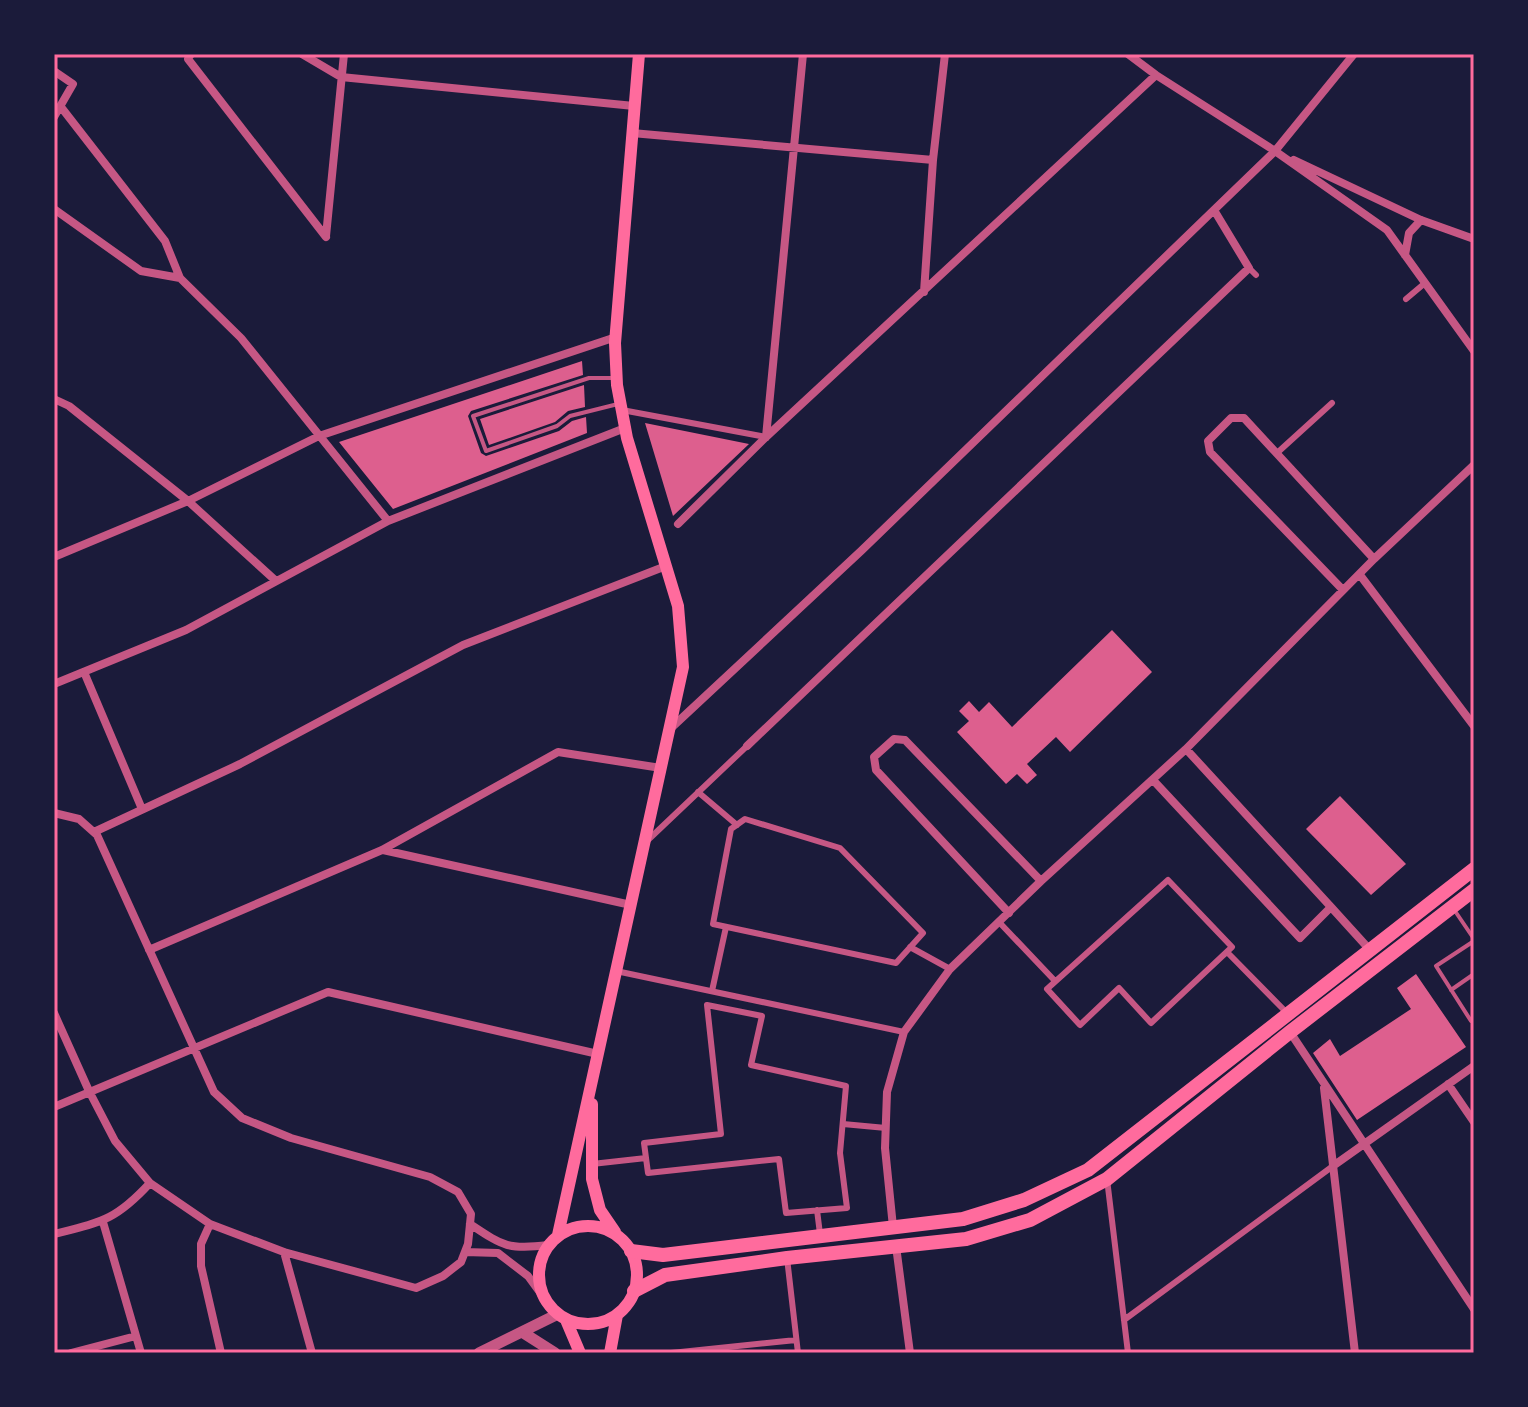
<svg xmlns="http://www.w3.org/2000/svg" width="1528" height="1407" font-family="'Source Sans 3',sans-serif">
<rect width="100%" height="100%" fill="#1b1b3a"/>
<!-- building -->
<path fill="#dd5f8e" d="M582,361L583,375L471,411L468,416L481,453L486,456L559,431L572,421L586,417L587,433L393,509L339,442Z
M584,385L585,407L568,411L555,422L489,445L480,419Z
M645,423L749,444L673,516Z
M1112,630L1152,672L1070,752L1056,737L1027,764L1037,775L1027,784L1017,774L1006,784L957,732L969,721L959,711L969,701L979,712L989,702L1012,727Z
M1340,796L1406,864L1371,895L1306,829Z
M1416,974L1466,1047L1357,1120L1313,1053L1330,1039L1340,1056L1411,1009L1397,988Z"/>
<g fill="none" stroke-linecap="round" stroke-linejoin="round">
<!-- service -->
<path stroke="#c65784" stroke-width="4" d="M615,378H589L473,416L486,451L557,426L570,416L618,404
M1455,911L1474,939
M1474,941L1436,966L1471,1021L1474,1019
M1451,990L1474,974"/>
<!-- pedestrian -->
<path stroke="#c65784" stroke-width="6" d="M1249,268L1256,275
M1406,299L1425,283
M622,410L766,437
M1277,453L1332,403
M698,792L737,825
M745,819L840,848L923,933L896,963L713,924L731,829Z
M648,840L747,746
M1168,880L1232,947L1151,1023L1119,988L1080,1025L1047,989Z
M999,922L1055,981
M910,947L950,969
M1227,952L1288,1014
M616,971L904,1032
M712,991L726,927
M707,1005L762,1016L751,1065L846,1086L840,1153L847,1208L786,1213L779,1159L648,1173L644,1143L721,1134Z
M843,1124L886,1128
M592,1164L646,1158
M1107,1179L1128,1353
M817,1210L820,1234
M787,1258L798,1353
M1124,1320L1333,1166
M671,1353L796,1340"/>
<!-- minor -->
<path stroke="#c65784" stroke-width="8" d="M191,54L188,59L326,237
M302,54L341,77L634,106
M1128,54L1156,75L1275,151L1387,230L1474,351
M54,71L73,84L54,117
M61,107L165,241L180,278
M632,133L933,160
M1294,160L1421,220L1474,239
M54,209L141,271L180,278L241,338L388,521
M326,236L344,54
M1405,255L1409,233L1421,220
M924,292L933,160L945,54
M54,399L69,406L188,501L276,581
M766,437L803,54
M678,524L766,437L1156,75
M54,557L188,501L319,436L616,337
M1360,575L1474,726
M1343,590L1210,452L1208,441L1231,418H1244L1374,559
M84,672L142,809
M54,684L186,630L388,521L625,428
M669,730L861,551L1275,151L1354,54
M747,746L1249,268L1214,210
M1153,780L1300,938L1331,907L1186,749
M54,813L79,819L97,835L214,1092L242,1118L291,1138L430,1177L458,1192L471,1214L468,1244L461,1262L443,1276L416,1288L284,1252L210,1224L150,1183L115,1141L89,1091L54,1013
M94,832L240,764L463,645L666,566
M383,850L631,905
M1331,907L1370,950
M1009,913L876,770L874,757L894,739L905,740L1041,881
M149,950L382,850L558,752L661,768
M1290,1032L1474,1309
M1448,1084L1474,1122
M1324,1088L1355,1353
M54,1107L328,992L598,1054
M1333,1166L1474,1066
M103,1222L141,1353
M210,1224L201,1244V1266L221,1353
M470,1224C503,1246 508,1250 548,1245
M893,1227L885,1148L887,1092L904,1032L950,969L1041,881L1186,749L1374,559L1474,465
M54,1234C102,1222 116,1220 150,1183
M896,1246L910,1353
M284,1252L312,1353
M465,1252L498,1253L528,1276L544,1298
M71,1353L136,1336"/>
<!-- tertiary -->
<path stroke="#c65784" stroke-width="11" d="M522,1332L555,1353
M479,1353L558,1314"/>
<!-- secondary -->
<path stroke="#ff6b9d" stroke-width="12" d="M592,1104V1179L600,1210L615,1232
M539 1275a49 49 0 1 1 98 0a49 49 0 1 1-98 0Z
M558,1235L683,667L678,606L627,438L617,385L615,343L639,54
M566,1320L580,1353
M610,1353L617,1315"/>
<!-- primary -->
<path stroke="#ff6b9d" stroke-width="14" d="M631,1251L663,1255L963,1219L1024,1200L1088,1170L1474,869
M634,1291L665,1275L787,1258L966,1239L1030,1220L1107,1179L1290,1032L1474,890"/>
</g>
<!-- border -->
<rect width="1528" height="1407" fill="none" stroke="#1b1b3a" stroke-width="112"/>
<rect x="56" y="56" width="1416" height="1295" fill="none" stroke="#ff6b9d" stroke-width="3"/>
</svg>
